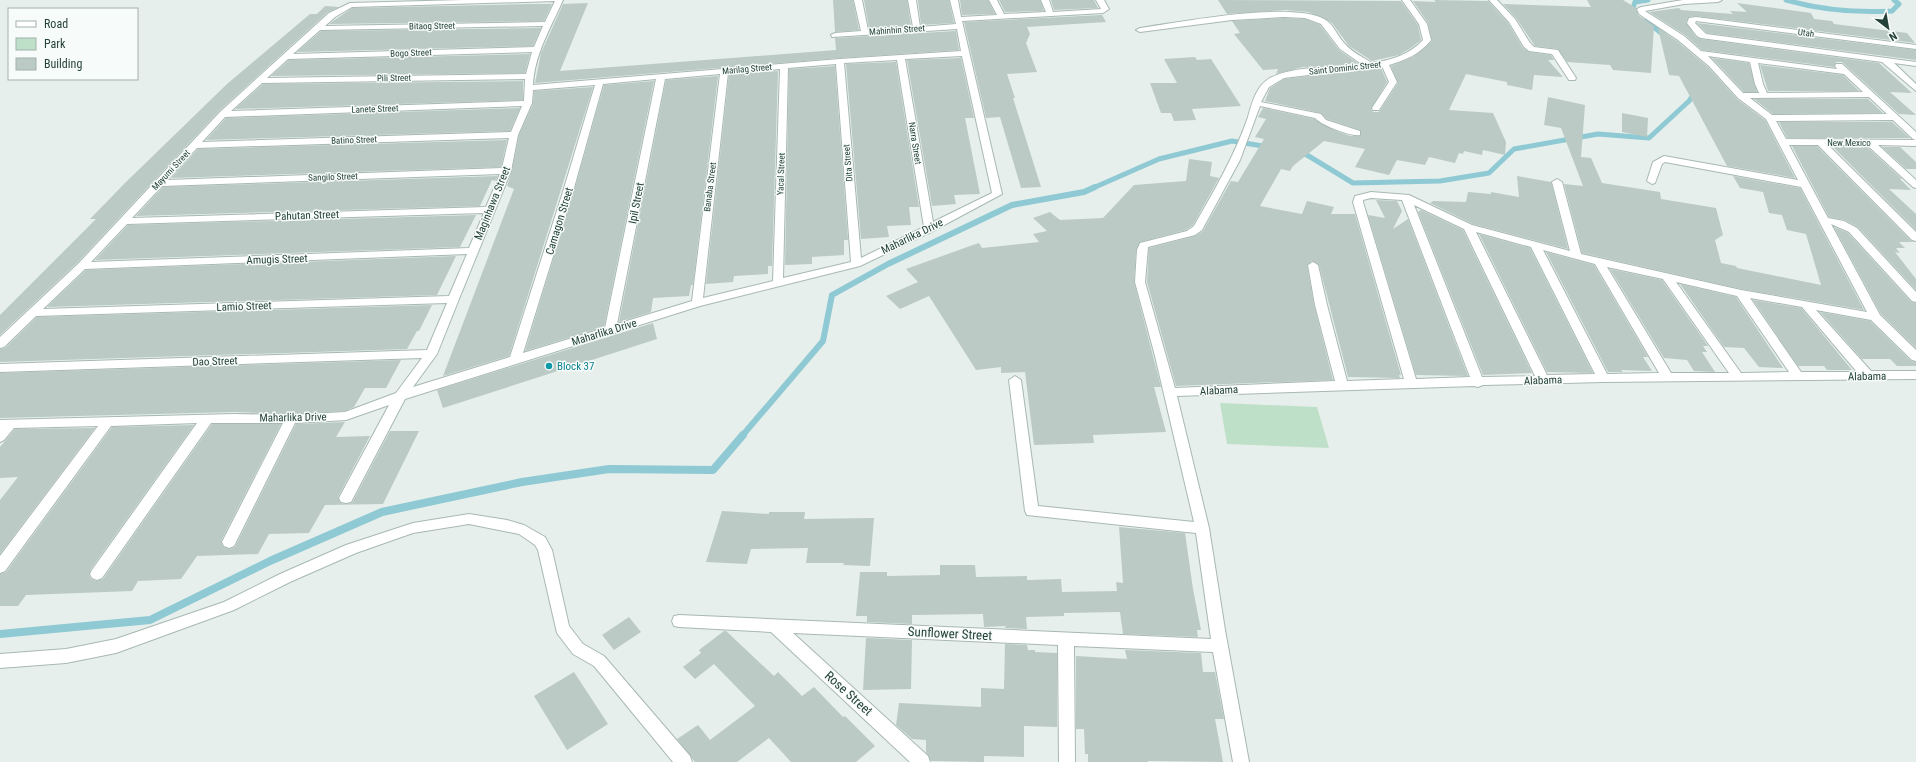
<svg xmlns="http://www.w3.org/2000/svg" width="1916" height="762" font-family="'Roboto Condensed',sans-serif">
<rect width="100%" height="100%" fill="#e6efeb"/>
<!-- green -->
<path fill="#bfe0c8" d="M1220,403L1317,407L1329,448L1227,444Z"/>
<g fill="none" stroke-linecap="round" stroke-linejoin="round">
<!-- stream-far2 -->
<path stroke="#8ec9d4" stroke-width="5" d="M1786,0C1821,10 1856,13 1892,11L1899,4L1894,0
M1635,13L1632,11L1635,2L1648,0
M1646,21L1665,36
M1297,152L1307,155L1353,183L1440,181L1489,173L1514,149L1598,134L1649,138L1689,101L1696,91
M1093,188L1159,159L1232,141L1269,147"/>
<!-- stream-far1 -->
<path stroke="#8ec9d4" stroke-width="6" d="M742,436L823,341L832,295L888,264L1012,205L1084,192L1095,187"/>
<!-- stream -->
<path stroke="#8ec9d4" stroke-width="8" d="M0,634L150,620L270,561L382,512L522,482L609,469L713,470L743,435"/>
</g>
<!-- building -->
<path fill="#bbcac4" d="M833,0H853L859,30L835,32Z
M864,0H907L911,26L869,28Z
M918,0H949L954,23L921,25Z
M960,0H988L995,14L962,15Z
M999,0H1040L1044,11L1005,12Z
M1051,0H1094L1098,8L1054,10Z
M1218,0L1401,1L1418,25L1421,40L1411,48L1399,55L1372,61L1349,46L1332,23L1324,18L1308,12L1286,10L1227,14Z
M1434,0L1488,1L1508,23L1523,48L1529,52L1551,55L1554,60H1548L1563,77L1534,75L1532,90L1507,85V82L1466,74L1449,110L1493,113L1506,142L1505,155L1483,150L1482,155L1464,151L1463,154L1459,153L1455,163L1429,157L1425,165L1397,160L1389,175L1355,167L1365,149L1324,141L1293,166L1290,171L1281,169L1260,206L1302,214L1307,201L1334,207L1331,214H1355L1401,375H1399L1400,378L1348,377L1319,265L1312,261L1307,265L1314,305L1333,380L1176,386L1147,282L1149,248L1195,236L1203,231L1231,181L1238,182L1264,139L1255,137L1266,119L1258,117L1263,108L1314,119L1336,131L1350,136H1361L1360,130L1327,119L1321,113L1265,101L1270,88L1284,79L1381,68L1387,82L1371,109L1373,112H1379L1398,83L1391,66L1413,57L1432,41L1428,23L1413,1L1436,2Z
M1587,0H1623L1636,8L1638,15L1654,26L1651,73L1613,70L1610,65L1567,62L1558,49L1535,46L1516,18L1503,4L1591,7Z
M588,3L560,71L836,50L835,38L956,31L959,50L840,58L535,83L541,53L563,4Z
M1737,3L1811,13L1814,19L1832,21L1834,24L1907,33L1915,43L1696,16L1689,17L1686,22L1696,37L1701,39L1879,63L1912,93L1890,92L1916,115L1899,114L1842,62H1836L1834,67L1702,50L1685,35L1649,12L1679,8L1681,10L1733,14L1730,11L1747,12Z
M532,4H552L544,21L329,24L352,8Z
M325,6L339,7L328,12L219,111L77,263L0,335V315L96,219H90L125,183L227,84L310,14H317Z
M1102,15L1106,22L1027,27L1030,34L1026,43L1037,72L1007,74L1015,98H1013L1041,187L1021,188L1000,117L986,118L964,22Z
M1284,18L1305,19L1320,25L1339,50L1359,64L1303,67L1276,74L1278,69L1263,70L1234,34L1240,33L1232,21Z
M1697,23L1916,50V60L1707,33Z
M541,28L533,46L297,52L321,31Z
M1658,28L1677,41L1708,67L1737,99L1765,120L1795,178L1727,166L1679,76L1669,75Z
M530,54L525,73L271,76L289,60Z
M1195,57L1197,60L1211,59L1241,106L1192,109L1196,120L1174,121L1171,113H1161L1150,83H1177L1164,59Z
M961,58L974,118H965L980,194L954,195L956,204L932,206L907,60Z
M1712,58L1749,63L1757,92H1744Z
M896,62L919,207H909L911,225L887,226L889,237L861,239L846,64Z
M1760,65L1843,75L1859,91H1768Z
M835,66L848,240H844V255L812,257V264L785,265L789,69Z
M778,71L772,266H768V274L734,276L733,282L706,284L729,74Z
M718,76L693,285H691L689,296L653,298L651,312L619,322L666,80Z
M523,81V100L235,109L263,84Z
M654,81L604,327L525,351L573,195L604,85Z
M593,87L509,356L443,376L514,189L507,186L512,171L519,135L533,104L534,91Z
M1548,97L1585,105L1581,157L1591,158L1602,183L1660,192L1661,199L1716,208L1723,235L1715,240L1721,263L1736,266L1737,268L1821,285L1806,234L1787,230L1782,215L1769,213L1763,192L1740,188L1733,176L1800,188L1864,310L1741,289L1582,253L1564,184L1583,186L1561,128L1544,125Z
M1754,99H1868L1883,113L1773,114Z
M520,108L510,131L206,140L226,118Z
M1622,113L1648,118L1647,137L1622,132Z
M1779,122H1892L1910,138H1787Z
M507,140L501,167L171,178L198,149Z
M1792,146H1817L1911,241L1916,242H1899L1905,248H1896L1900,253L1895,252L1916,279V290L1858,227L1845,220L1829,217Z
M1832,146H1866L1902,179H1900L1911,190L1889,189L1916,214V230Z
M1882,147H1900L1916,162V169H1906Z
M1189,159L1212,162L1210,176L1219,178L1193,225L1186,230L1140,242L1136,250L1134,282L1161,387H1154L1166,432L1093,435L1094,443L1034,445L1025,372L1001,373V367L976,370L929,296L900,309L886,296L918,282L906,269L970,246L979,243L982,248L1039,242L1033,234L1047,231L1033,218L1050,212L1060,220L1103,218L1134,185L1186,181Z
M498,176L495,181L492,180L480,206L136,216L163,187Z
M1517,176L1551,182L1568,249L1473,224L1430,203L1433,201L1466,202L1468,192L1491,194V192L1519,197Z
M1376,200L1397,201L1402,211L1393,229L1408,219L1468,376L1416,375L1368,215L1385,218Z
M1421,210L1463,230L1532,373L1483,375L1418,212Z
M476,215L460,247L95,260L128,225Z
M1834,227L1848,233L1911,302L1916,303V348L1881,314Z
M1479,234L1530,248L1593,373L1547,372Z
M1546,252L1594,265L1648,357H1643L1652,371L1621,370L1623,372H1608Z
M456,256L437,295L47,307L86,270Z
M1610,269L1662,280L1708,346H1703L1707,352H1702L1715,372L1694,371L1687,360L1664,358Z
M1680,284L1736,297L1783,368L1759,367L1744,348L1724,347Z
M1753,300L1801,308L1852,370H1827L1824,366H1798Z
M432,305L419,331H417L407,349L0,362V349L5,348L37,317Z
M1820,312L1870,321L1911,361L1916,362V366H1897L1890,359H1862Z
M653,323L657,339L443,408L437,390Z
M401,360L386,388H365L354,407L345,411L291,414L235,412L0,418V373Z
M345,422L336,437L370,436L338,497L340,503L346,504L352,503L390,431H419L383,504L325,505L309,533L269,534L258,554L197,556L181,579L138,581L132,591L26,595L18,606H0V574L6,572L112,427L194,425L91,569L89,575L91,579L96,581L103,579L212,424H281L221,541L223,547L230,549L235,547L296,424Z
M95,428L0,554V500L18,477L0,478V447L15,429Z
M722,511L769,514V512H805L804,519L874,518L870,566L843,565L844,563H806L808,548L751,549L747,564L706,562Z
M1119,527L1185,533L1193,589L1201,630H1197L1198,637L1123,634L1120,612L1064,613V616L1026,617L1027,629L1005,628L1006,626L984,627L983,614L912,615V624L867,622V616H856L860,572H887V576L940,575V565H975L976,577L1027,576V580L1061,579L1062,592L1117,591L1116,582L1123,583Z
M629,617L641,632L614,650L602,635Z
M724,631H726L774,676L778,672L802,696L814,687L843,717L845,716L875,746L856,762H791L769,738L737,762H695L677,739L698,725L710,740L755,706L714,664L695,679L683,667L701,653L699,650Z
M866,638L912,640L911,689L863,690Z
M1005,644L1027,645L1028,650H1035V652L1057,653V727L1024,726V757L984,756V762L931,761L926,752V740L912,739L896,725L899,703L981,707V688L1004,689Z
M1125,650L1201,653L1203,672H1215L1224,719H1215L1223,762L1148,761V762H1088V754H1085L1084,729H1076V656L1127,659Z
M574,672L608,724L567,750L534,696Z"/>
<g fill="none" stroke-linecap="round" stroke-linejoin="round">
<!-- minor casing -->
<g stroke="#a8b8b2" stroke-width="2">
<path id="minor" d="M463,0H563C551,27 534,56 533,85L840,59L961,51L957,29L832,37L831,35L835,33L861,31L854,0H862L868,30L913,27L908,0H916L920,27L956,24L950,0H958L961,17L997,15L989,0H997L1004,14L1046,12L1041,0H1049L1053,12L1101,9L1096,0H1104L1109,9L1103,13L962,21L1002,194L933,231L860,266L700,306L405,399L351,502L346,503L341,502L339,498L389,405L346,420L295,423L234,546L229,548L224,546L222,542L283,423H211L102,578L97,580L92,578L90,574L92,570L197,423L111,426L5,571L0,573V556L98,426L14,428L4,440L0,442V420L235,414L291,415L345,412L396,393L422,358L0,372V364L427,350L447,303L36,316L4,347L0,348V337L78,264L220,112L329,13L350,3ZM555,1L545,22L325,26L335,17L352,7ZM543,26L534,47L293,54L320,30ZM532,52L526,74L267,78L288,59ZM962,56L992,193L933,222L905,59ZM897,60L924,227L861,258L844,63ZM836,64L851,262L783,278L788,68ZM780,69L773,281L703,298L728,73ZM720,74L692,301L617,324L665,79ZM525,79L524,101L231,111L262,83ZM656,79L605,328L523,353L572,195L603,84ZM595,85L562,195L510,357L413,387L437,354L459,299L511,171L518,135L532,103L533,90ZM522,106L511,132L202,142L225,117ZM509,138L502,168L167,180L197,148ZM500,174L486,207L132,218L162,186ZM484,213L469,248L91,262L127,224ZM467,254L449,296L43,309L85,269Z
M1402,0H1410L1427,24L1431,40C1420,54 1406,60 1389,65L1397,82L1379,110H1373L1372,108L1389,82L1382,66L1284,78L1269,87L1261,102L1321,114L1326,120L1360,131V135C1351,137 1321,125 1315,118L1260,106L1240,160L1202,230L1195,235L1148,247L1145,282L1175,388L1335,381L1315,305L1308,265L1313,262L1318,265L1327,305L1347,381L1404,379L1353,202L1355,196L1371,192L1409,195L1472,225L1570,251L1552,182L1557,179L1562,182L1581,254L1741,290L1867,312L1801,187L1665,162L1662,164L1655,183L1652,184L1647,181L1653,162L1664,156L1798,180L1766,119L1738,98L1709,66L1678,40L1639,14L1637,9L1641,7L1683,0H1722L1718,2L1684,4L1645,11L1684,36L1701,51L1837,69L1835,66L1836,64H1842L1916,132V140L1913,139L1893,120L1776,121L1786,139L1916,140V146L1878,145L1916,180V188L1913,187L1867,145H1828L1916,232V241L1912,240L1818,145H1789L1828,218L1844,221L1857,228L1916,292V302L1912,301L1849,232L1831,224L1880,315L1916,350V361L1912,360L1871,320L1816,310L1871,371H1916V379L1603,382L1483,385L1478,387L1474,386L1177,396L1209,528L1225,630L1249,762H1233L1213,652L1074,646L1075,762H1059L1058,645L793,633L928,756L930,762H910L771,632L679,627L674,626L672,621L674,616L679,615L1211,639L1196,533L1027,515L1025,511L1009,380L1015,376L1021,380L1038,506L1194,522L1155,356L1135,282L1137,250L1140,243L1187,231L1194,226C1214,191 1235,155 1248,117C1252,103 1256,86 1270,78C1295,65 1335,68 1363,65L1340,49L1321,24L1305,18L1284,17L1232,20L1140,32L1136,30L1140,28C1181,22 1288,1 1324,19C1334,24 1337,36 1345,44C1353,53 1363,57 1372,63C1392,60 1409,55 1423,40L1419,24ZM1708,56L1750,62L1755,84L1759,93H1743ZM1758,63L1844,74L1863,92L1767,93L1763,84ZM1869,97L1887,114L1772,115L1750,98ZM1371,198L1402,200L1470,377L1416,379L1363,202V200ZM1414,205L1464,229L1535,376L1482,377ZM1476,232L1531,247L1595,374L1547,375ZM1543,250L1595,264L1659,373L1607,374ZM1607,267L1663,279L1729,373H1671ZM1676,282L1737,296L1789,372L1741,373ZM1750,298L1802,307L1857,372H1801Z
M1489,0H1497L1515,19L1530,43L1534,47L1558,50L1576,78L1575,80H1569L1552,54L1529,51L1524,47L1509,22Z
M1696,17L1916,45V49L1696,21L1695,23L1706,34L1916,62V66L1894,63L1916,84V91L1882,62L1701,38L1697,36L1687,23L1689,18Z
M469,514L507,520L524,525L545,537L552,550L569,626L583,644L604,656L690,756L692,762H673L594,666L573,654L557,633L538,550L535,545L519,534L469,524L413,533L356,553L290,582L234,610L116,653L66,663L0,668V654L66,649L116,639L224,602L280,574L346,545L413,523Z"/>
</g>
<!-- minor -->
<use href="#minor" fill="#fff" fill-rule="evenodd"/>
</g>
<!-- markers -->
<circle fill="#0f9aa8" stroke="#f7fbf9" stroke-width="1.5" cx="549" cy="366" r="4"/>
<g text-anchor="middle" stroke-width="3" stroke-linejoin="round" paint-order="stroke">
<!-- far-street labels -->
<g font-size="9" fill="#24423a" stroke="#f7fbf9">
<text transform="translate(432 26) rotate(-1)" y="3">Bitaog Street</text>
<text transform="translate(897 30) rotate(-4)" y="3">Mahinhin Street</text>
<text transform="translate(1806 33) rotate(7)" y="3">Utah</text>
<text transform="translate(411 53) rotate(-2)" y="3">Bogo Street</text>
<text transform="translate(1345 68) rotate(-6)" y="3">Saint Dominic Street</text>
<text transform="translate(747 69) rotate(-5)" y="3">Marilag Street</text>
<text transform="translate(394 78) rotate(-1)" y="3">Pili Street</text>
<text transform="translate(375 109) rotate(-2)" y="3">Lanete Street</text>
<text transform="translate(354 140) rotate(-2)" y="3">Batino Street</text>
<text transform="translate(915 143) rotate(81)" y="3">Narra Street</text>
<text x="1849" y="146">New Mexico</text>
<text transform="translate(848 163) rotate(-95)" y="3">Dita Street</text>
<text transform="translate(171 170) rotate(-47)" y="3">Mayumi Street</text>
<text transform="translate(781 174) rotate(-88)" y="3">Yacal Street</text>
<text transform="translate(333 177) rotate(-2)" y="3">Sangilo Street</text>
<text transform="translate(710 187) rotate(-83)" y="3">Banaba Street</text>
</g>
<!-- street labels -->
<g font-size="11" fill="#24423a" stroke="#f7fbf9">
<text transform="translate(492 203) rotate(-68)" y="4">Maginhawa Street</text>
<text transform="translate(636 203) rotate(-79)" y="4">Ipil Street</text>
<text transform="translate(307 215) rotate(-2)" y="4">Pahutan Street</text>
<text transform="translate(559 221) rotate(-73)" y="4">Camagon Street</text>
<text transform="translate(912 236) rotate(-26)" y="4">Maharlika Drive</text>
<text transform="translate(277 259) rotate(-2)" y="4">Amugis Street</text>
<text transform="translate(244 306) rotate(-2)" y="4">Lamio Street</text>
<text transform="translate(604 332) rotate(-17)" y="4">Maharlika Drive</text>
<text transform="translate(215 361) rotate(-2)" y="4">Dao Street</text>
<text transform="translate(1867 376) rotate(-1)" y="4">Alabama</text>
<text transform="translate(1543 380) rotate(-2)" y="4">Alabama</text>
<text transform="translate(1219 390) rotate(-3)" y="4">Alabama</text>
<text transform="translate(293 417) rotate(-1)" y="4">Maharlika Drive</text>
</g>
<!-- culture labels -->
<g font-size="11" fill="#0d838f" stroke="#f7fbf9" text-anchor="start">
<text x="557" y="370">Block 37</text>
</g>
<!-- near-street labels -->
<g font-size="13" fill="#24423a" stroke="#f7fbf9">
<text transform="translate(950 633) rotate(3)" y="5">Sunflower Street</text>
<text transform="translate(849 693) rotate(42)" y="5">Rose Street</text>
</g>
</g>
<!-- legend -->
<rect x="8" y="8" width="130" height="72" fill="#f7fbf9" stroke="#a3b1ad"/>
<rect x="16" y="21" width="20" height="6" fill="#ffffff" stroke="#a3b1ad"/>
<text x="44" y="28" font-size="12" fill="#24423a">Road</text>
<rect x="16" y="38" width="20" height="12" fill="#bfe0c8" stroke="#a3b1ad"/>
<text x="44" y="48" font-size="12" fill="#24423a">Park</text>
<rect x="16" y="58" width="20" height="12" fill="#bbcac4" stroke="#a3b1ad"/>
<text x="44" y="68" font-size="12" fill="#24423a">Building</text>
<!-- north arrow -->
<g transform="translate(1888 28) rotate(149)" stroke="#f7fbf9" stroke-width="3" paint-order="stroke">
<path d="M0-3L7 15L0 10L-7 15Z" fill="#24423a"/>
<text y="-6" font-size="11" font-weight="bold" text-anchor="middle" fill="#24423a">N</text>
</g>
</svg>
